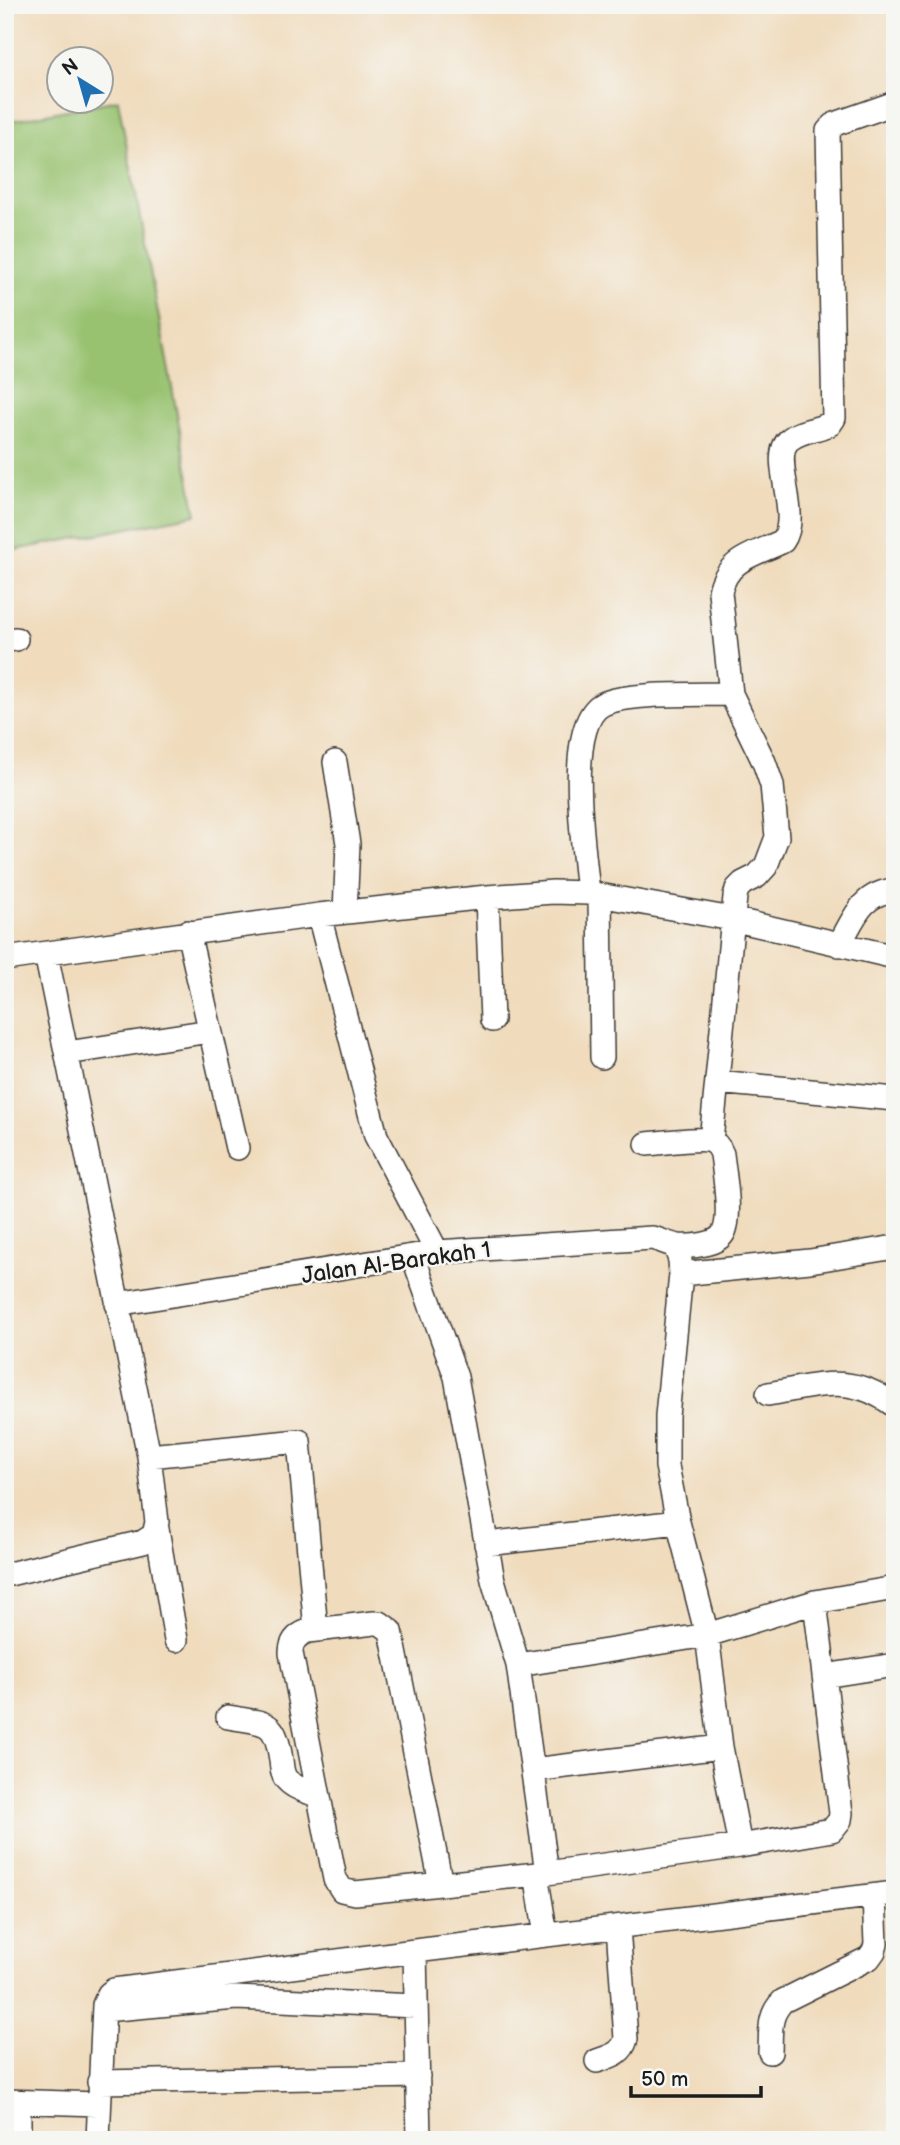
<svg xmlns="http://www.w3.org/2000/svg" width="900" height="2145" font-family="'Balsamiq Sans',sans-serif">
<rect width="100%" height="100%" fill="#f6f6f2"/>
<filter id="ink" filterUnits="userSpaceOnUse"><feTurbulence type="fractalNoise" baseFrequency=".0143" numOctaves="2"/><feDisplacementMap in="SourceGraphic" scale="14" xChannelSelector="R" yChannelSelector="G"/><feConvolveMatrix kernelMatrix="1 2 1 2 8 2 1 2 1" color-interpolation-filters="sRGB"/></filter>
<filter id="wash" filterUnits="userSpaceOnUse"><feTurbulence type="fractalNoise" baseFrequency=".00686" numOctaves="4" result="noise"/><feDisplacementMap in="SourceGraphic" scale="28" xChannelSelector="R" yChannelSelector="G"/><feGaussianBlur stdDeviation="1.57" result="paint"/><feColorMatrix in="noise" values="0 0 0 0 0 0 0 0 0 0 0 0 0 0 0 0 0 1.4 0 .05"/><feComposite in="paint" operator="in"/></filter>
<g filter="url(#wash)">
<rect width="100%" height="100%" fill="#f0dcbd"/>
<!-- green -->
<path fill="#98c26f" stroke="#5a6f46" stroke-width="2" d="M118,100L196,515L5,552V122Z"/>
</g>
<g filter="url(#ink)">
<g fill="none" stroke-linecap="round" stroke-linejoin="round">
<!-- minor casing -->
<g stroke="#3c3934" stroke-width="26">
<path id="minor" d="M5,640L16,639
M335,762L348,844L345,912
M588,893C585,854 563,723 603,704C627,692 701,695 731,694
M600,895L602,1057
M487,897L492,1020
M319,915L376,1136L437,1252
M188,932L237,1148
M839,945C854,919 861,893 895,890
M5,959L319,915L487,897L553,892L588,893L732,919L895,957
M67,1053L210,1031
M717,1082L895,1099
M711,1141L735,897L737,889L743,883L757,876L766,866L777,837L772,785L764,762L731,694L720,592C727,558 755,555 783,541C802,514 769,457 789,440C800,430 817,430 830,424L834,418L828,131L835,124L895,103
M675,1246L680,1260L681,1274L667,1416V1466L678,1522L707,1635L721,1747L740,1846
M413,1256L456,1377L493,1580L518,1665L547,1873
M681,1274L810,1261L895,1247
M117,1304L437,1252L652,1238C661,1240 670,1245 679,1246C691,1247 718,1245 724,1232C732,1215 724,1173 722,1154C720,1149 717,1143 711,1141C702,1137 660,1143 647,1144
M768,1394C818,1386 851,1372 895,1406
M149,1456L299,1441L316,1630
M157,1529L176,1640
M486,1544L678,1522
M5,1575L143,1542L154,1535L157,1522L149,1456L46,954
M518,1665L707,1635L815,1602L895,1588
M824,1676L895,1665
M228,1717C266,1724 275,1718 281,1760C282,1768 282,1776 288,1781C296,1789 309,1792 319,1796
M533,1770L721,1747
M536,1874L546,1935
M441,1884L391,1631L380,1623H374L308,1631C297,1635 291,1641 291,1653L335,1879L342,1890L355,1893L547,1873L740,1846L832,1830L840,1820L841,1813L815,1602
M415,1951L419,2140
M104,2010L236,1998L416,2006
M770,2052C771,2032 768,2015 783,2001L869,1958L874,1951L876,1944L874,1896
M597,2061C611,2056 622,2054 626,2039L618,1927
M99,2082L418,2076
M5,2101L98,2104
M19,2102V2140
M98,2140L104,2005L109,1994L114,1990L415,1951L895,1893"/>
</g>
<!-- minor -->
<use href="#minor" stroke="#fff" stroke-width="23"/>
</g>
</g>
<g text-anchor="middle" stroke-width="5" stroke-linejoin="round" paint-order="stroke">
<!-- street labels -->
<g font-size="23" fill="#1c1c1c" stroke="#f6f6f2">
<text transform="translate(396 1262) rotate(-8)" y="8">Jalan Al-Barakah 1</text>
</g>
</g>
<!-- margin -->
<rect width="900" height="2145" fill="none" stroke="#f6f6f2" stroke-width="28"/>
<!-- north arrow -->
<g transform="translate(80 80) rotate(323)"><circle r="33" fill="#f6f6f2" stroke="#9f9f9c" stroke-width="2"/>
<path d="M0-5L12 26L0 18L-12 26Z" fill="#1f6fb2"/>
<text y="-10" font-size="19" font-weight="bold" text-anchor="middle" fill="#1c1c1c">N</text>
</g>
<!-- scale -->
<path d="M631 2086v10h130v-10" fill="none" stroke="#1c1c1c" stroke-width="3.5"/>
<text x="641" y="2086" font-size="21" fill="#1c1c1c" stroke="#f6f6f2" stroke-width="5" paint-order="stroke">50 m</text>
</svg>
